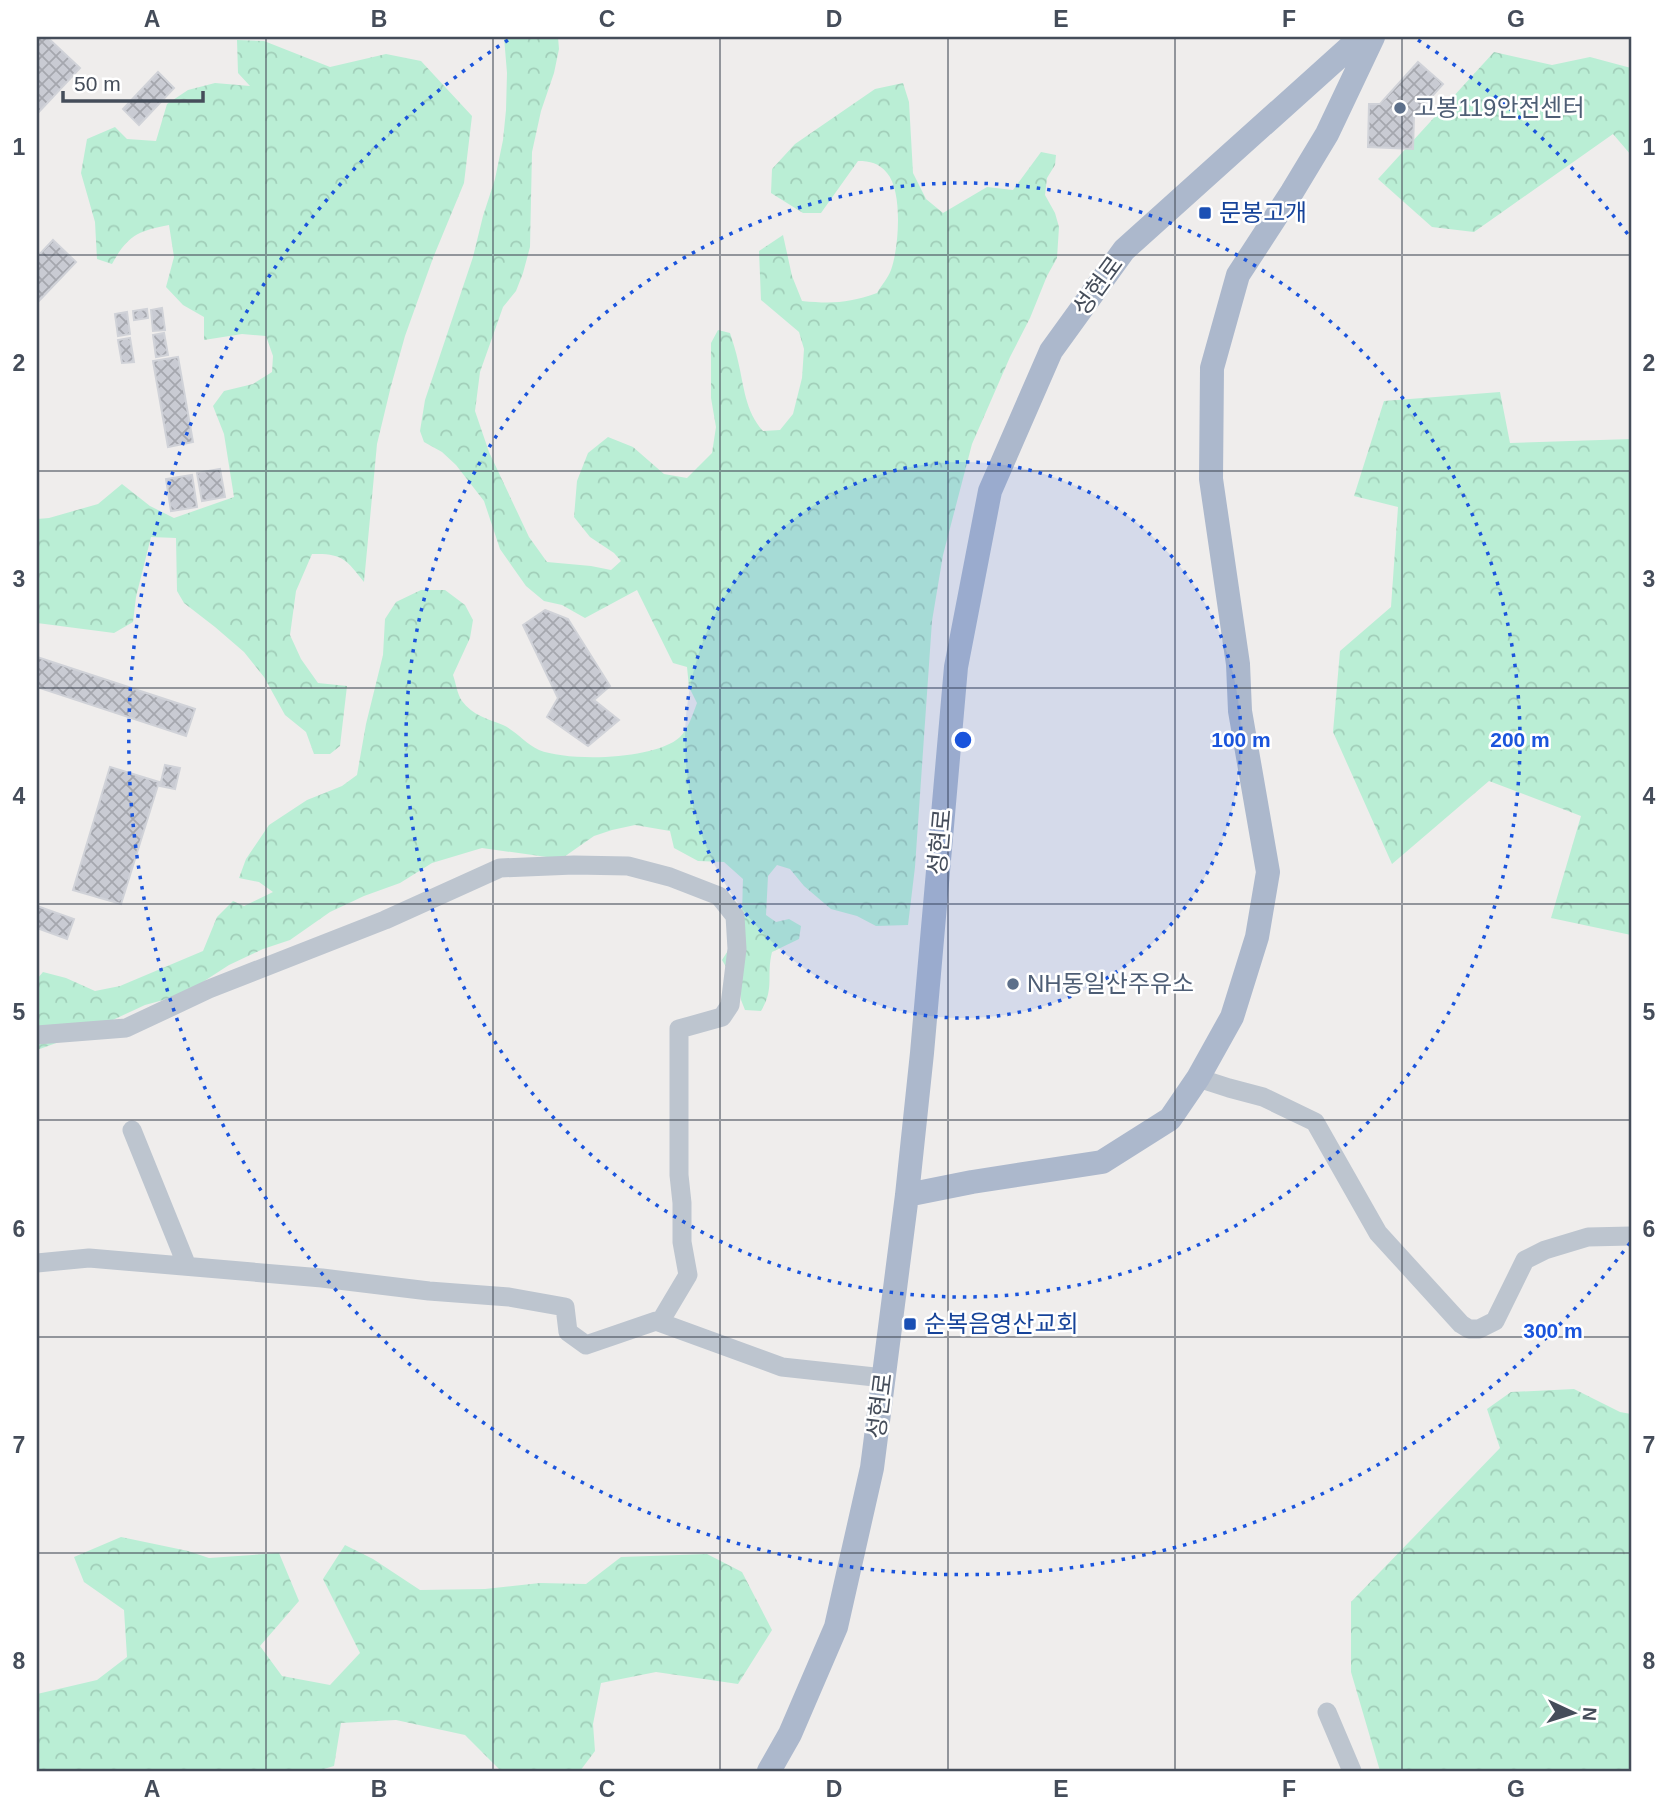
<svg xmlns="http://www.w3.org/2000/svg" width="1668" height="1808" font-family="Arial,'Noto Sans KR',sans-serif">
<defs>
<pattern id="forest-crowns" width="20" height="18" patternUnits="userSpaceOnUse" patternTransform="scale(1.75)"><rect width="20" height="18" fill="#baeed5"/><path d="M2 6a3 3 0 1 1 6 0M12 15a3 3 0 1 1 6 0" fill="none" stroke="#a1ceb9"/></pattern>
<pattern id="building-cross-hatch" width="8" height="8" patternUnits="userSpaceOnUse" patternTransform="scale(1.75)"><rect width="8" height="8" fill="#c9cbd3"/><path d="M0 0l8 8M0 8l8-8" fill="none" stroke="#a5a7ae"/></pattern>
</defs>
<rect width="100%" height="100%" fill="#efedec"/>
<!-- forest -->
<path fill="url(#forest-crowns)" d="M504,37H558L559,49L554,73L541,111L532,152L530,247L523,273L516,291L503,307L480,372L475,411L489,452L529,537L547,562L591,566L611,570L621,561L614,553L590,537L574,517L577,481L588,453L608,437L633,447L664,474L687,478L712,453L716,427L711,398V343L718,330L730,333C733,342 736,352 738,361C744,386 745,411 763,431L780,430L793,414L802,378L804,349L799,332L761,300L759,251L783,235L792,276L802,301C833,304 848,303 877,293C881,286 888,278 891,270C899,248 903,191 887,173C879,163 870,161 858,161L821,213H803L771,193L772,169L795,144L875,89L903,83L909,102L913,173L926,199L943,213L987,187L1013,190L1041,152L1056,155L1055,165L1047,178L1045,195L1055,213L1059,227L1057,258L1047,276L1030,318L1010,357L972,444L943,555L932,621L915,867L908,925L876,926L857,916L831,909L804,886L790,869L777,865L768,876L766,915L776,922L789,919L801,926L799,939L772,952C766,976 775,988 761,1011L745,1010L741,1000L739,979L729,972L722,960C726,953 731,947 734,940C744,923 742,898 743,879L724,862L698,861L674,848L670,831L635,825L612,830L594,836L561,859L482,848L432,863L400,883L364,896L330,912L290,940L263,949L229,965L195,987L167,999L145,1005L89,1031L37,1050V979L43,972L66,978L95,991L120,986L203,951L217,917L233,901L244,906L273,892L259,882L239,878L246,859L269,825L307,800L342,786L357,775L366,724L383,655L385,619L396,602L421,590H445L465,605L473,620L470,638L453,675C456,683 457,694 462,701C472,715 488,719 503,725C516,731 526,744 539,750C569,762 655,760 680,737C688,729 693,714 697,703L689,687L687,667L673,663L637,590L585,618L562,605L544,601L526,586L500,549L484,501L456,465L442,452L424,442L420,431L425,400L473,257L483,216L495,179L503,140L506,110L507,73Z
M237,40L264,41L330,67L386,54L421,61L472,116L464,183L433,258L405,336L391,386L377,444L364,582C346,559 342,553 312,554L296,591L290,635L301,659L318,683L347,686L340,746L330,754H314L306,732L285,715L264,677L244,652L215,627L184,603L177,591L176,538L151,537L136,597L133,622L114,633L37,623V519L49,518L98,504L122,484L150,506L174,518L234,497L224,434L213,406L224,391L253,384L272,372L273,356L266,336L242,334L204,340V317L183,305L166,287L174,257L169,225C138,231 128,235 112,264L97,259L95,222L81,173L87,139L115,127L127,139L156,141L167,104L188,90L215,83L250,86L238,73Z
M1494,52L1552,65L1590,57L1631,68V155L1613,134L1474,232L1432,227L1378,179Z
M1500,392L1510,443L1631,439V935L1551,918L1581,816L1489,781L1392,864L1333,732L1340,651L1391,607L1398,507L1354,496L1384,401Z
M1574,1389L1620,1412L1631,1414V1771H1380L1351,1672V1602L1500,1448L1487,1409L1511,1392Z
M121,1537L188,1551L209,1558L279,1553L299,1601L260,1646L282,1676L330,1685L360,1653L323,1579L345,1545L373,1559L420,1590L485,1589L540,1583L586,1584L621,1557L707,1554L742,1572L772,1630L738,1684L656,1672L601,1683L593,1724L595,1751L580,1771H501L465,1735L396,1720L341,1723L334,1766L317,1771H37V1694L97,1680L127,1657L124,1610L84,1582L74,1557Z"/>
<!-- building -->
<path fill="url(#building-cross-hatch)" stroke="#d0d2d8" stroke-width="2" d="M37,37H47L80,68L37,114Z
M1418,62L1443,84L1414,116L1413,149L1368,147L1369,104H1380Z
M158,72L174,88L139,125L123,109Z
M53,240L76,262L37,303V257Z
M162,308L165,330L153,331L151,310Z
M147,309L148,318L134,320L133,311Z
M127,312L130,334L118,336L115,314Z
M164,333L168,355L156,357L153,335Z
M130,338L134,362L122,363L118,340Z
M178,357L193,442L168,447L153,361Z
M220,469L225,497L202,501L197,473Z
M192,475L197,507L171,511L166,479Z
M545,610L568,619L610,686L594,700L619,720L588,746L547,717L558,698L523,625Z
M37,657L195,709L186,736L37,687Z
M165,765L180,768L175,789L160,786Z
M110,767L159,782L121,904L73,890Z
M37,906L74,919L67,939L37,928Z"/>
<g fill="none" stroke-linecap="round" stroke-linejoin="round">
<!-- minor -->
<path stroke="#bdc5cf" stroke-width="19" d="M37,1035L126,1028L209,989L385,920L500,868L574,865L628,866L670,877L719,896L735,916L737,949L730,1005L722,1017L679,1029V1175L682,1203V1242L688,1275L660,1322
M1198,1078L1229,1088L1263,1097L1315,1122L1378,1233L1461,1324L1469,1329H1479L1495,1321L1525,1260L1545,1250L1588,1237L1631,1236
M132,1130L187,1266
M37,1263L89,1258L322,1278L429,1291L509,1297L565,1307L568,1332L586,1345L656,1321L782,1367L884,1378
M1327,1712L1352,1771"/>
<!-- major -->
<path stroke="#acb8cc" stroke-width="24" d="M907,1195L972,1182L1102,1162L1170,1119L1198,1078L1232,1017L1257,937L1268,872L1240,711L1238,664L1211,479L1212,368L1238,275L1292,192L1327,134L1373,37
M769,1771L790,1734L836,1627L872,1468L907,1195L922,1053L956,667L990,491L1051,351L1124,250L1361,37"/>
</g>
<!-- grid -->
<path fill="none" stroke="#454d5a" stroke-width="2" stroke-opacity="0.55" d="M266,37V1771M493,37V1771M720,37V1771M948,37V1771M1175,37V1771M1402,37V1771M37,255H1631M37,471H1631M37,688H1631M37,904H1631M37,1120H1631M37,1337H1631M37,1553H1631"/>
<!-- distance rings -->
<circle cx="963" cy="740" r="278" fill="#1a54dc" fill-opacity=".12"/>
<g fill="none" stroke="#1a54dc" stroke-width="3.5" stroke-dasharray="3.5 7">
<circle cx="963" cy="740" r="278"/>
<circle cx="963" cy="740" r="557"/>
<path d="M1630 1243A835 835 0 1 1 508 40M1418 40A835 835 0 0 1 1630 237"/>
</g>
<!-- markers -->
<g fill="#5c6f8a" stroke="#fff" stroke-width="2.5">
<circle cx="1400" cy="108" r="7"/>
<circle cx="1013" cy="984" r="7"/>
</g>
<g fill="#1a4fb4" stroke="#fff" stroke-width="2.5">
<rect x="1198" y="206" width="14" height="14" rx="3.5"/>
<rect x="903" y="1317" width="14" height="14" rx="3.5"/>
</g>
<g text-anchor="middle" stroke-width="5" stroke-linejoin="round" paint-order="stroke">
<!-- service labels -->
<g font-size="24" fill="#4e5e75" stroke="#fff" text-anchor="start">
<text x="1414" y="116">고봉119안전센터</text>
<text x="1027" y="992">NH동일산주유소</text>
</g>
<!-- transit labels -->
<g font-size="24" fill="#164399" stroke="#fff" text-anchor="start">
<text x="1219" y="221">문봉고개</text>
<text x="924" y="1332">순복음영산교회</text>
</g>
<!-- street labels -->
<g font-size="24" fill="#454d5a" stroke="#fff">
<text transform="translate(1098 286) rotate(-54)" y="8">성현로</text>
<text transform="translate(940 842) rotate(-85)" y="8">성현로</text>
<text transform="translate(880 1406) rotate(-83)" y="8">성현로</text>
</g>
</g>
<circle cx="963" cy="740" r="10" fill="#1a54dc" stroke="#fff" stroke-width="3.5"/>
<g font-size="21" text-anchor="middle" font-weight="bold" fill="#1a54dc" stroke="#fff" stroke-width="5" stroke-linejoin="round" paint-order="stroke">
<text x="1241" y="747">100 m</text>
<text x="1520" y="747">200 m</text>
<text x="1553" y="1338">300 m</text>
</g>
<!-- border -->
<rect width="1668" height="1808" fill="none" stroke="#ffffff" stroke-width="77"/>
<!-- north arrow -->
<g transform="translate(1573 1713) rotate(94)" stroke="#ffffff" stroke-width="5" paint-order="stroke">
<path d="M0-5L12 26L0 18L-12 26Z" fill="#454d5a"/>
<text y="-10" font-size="19" font-weight="bold" text-anchor="middle" fill="#454d5a">N</text>
</g>
<!-- scale -->
<path d="M63 91v10h140v-10" fill="none" stroke="#454d5a" stroke-width="3.5"/>
<text x="74" y="91" font-size="21" fill="#454d5a" stroke="#ffffff" stroke-width="5" paint-order="stroke">50 m</text>
<rect x="38" y="38" width="1592" height="1732" fill="none" stroke="#454d5a" stroke-width="2.5"/>
<g font-size="23" text-anchor="middle" font-weight="bold" fill="#454d5a">
<text x="152" y="27">A</text>
<text x="379" y="27">B</text>
<text x="607" y="27">C</text>
<text x="834" y="27">D</text>
<text x="1061" y="27">E</text>
<text x="1289" y="27">F</text>
<text x="1516" y="27">G</text>
<text x="19" y="155">1</text>
<text x="1649" y="155">1</text>
<text x="19" y="371">2</text>
<text x="1649" y="371">2</text>
<text x="19" y="587">3</text>
<text x="1649" y="587">3</text>
<text x="19" y="804">4</text>
<text x="1649" y="804">4</text>
<text x="19" y="1020">5</text>
<text x="1649" y="1020">5</text>
<text x="19" y="1237">6</text>
<text x="1649" y="1237">6</text>
<text x="19" y="1453">7</text>
<text x="1649" y="1453">7</text>
<text x="19" y="1669">8</text>
<text x="1649" y="1669">8</text>
<text x="152" y="1797">A</text>
<text x="379" y="1797">B</text>
<text x="607" y="1797">C</text>
<text x="834" y="1797">D</text>
<text x="1061" y="1797">E</text>
<text x="1289" y="1797">F</text>
<text x="1516" y="1797">G</text>
</g>
</svg>
